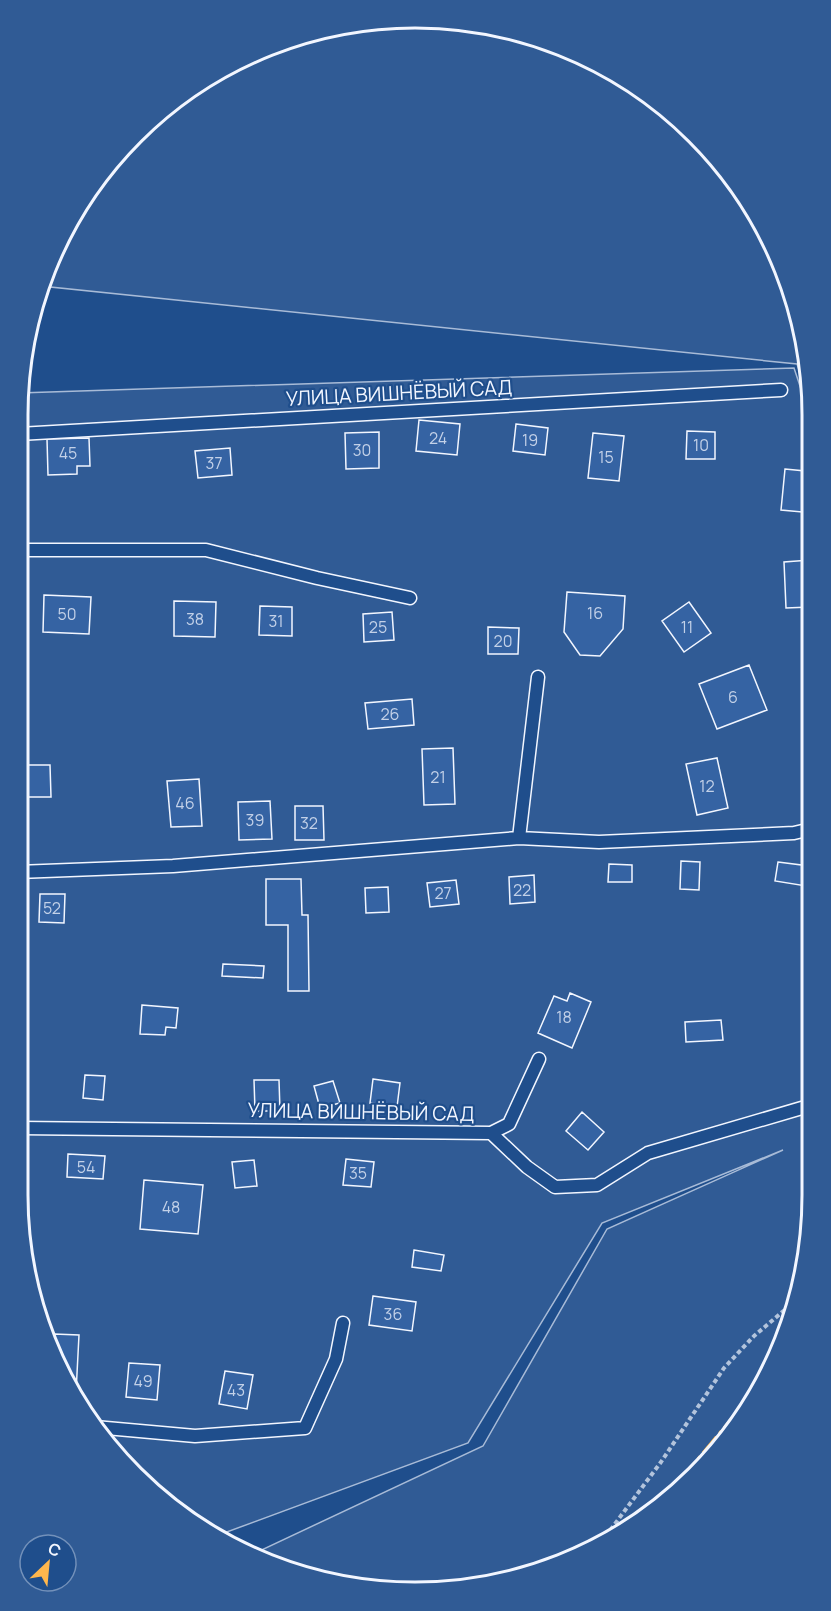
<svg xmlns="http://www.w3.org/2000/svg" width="831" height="1611" font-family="Manrope,sans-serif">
<rect width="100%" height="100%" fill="#1f4e8c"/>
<!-- built -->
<path fill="#305b95" stroke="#a8bbd7" stroke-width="1.5" d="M442,19L519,32L592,59L677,116L731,174L783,263L810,363V401L797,364L41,286L59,239L100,173L154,116L217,71L288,39L364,21Z
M794,368L810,416L812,1221L799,1299L772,1372L696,1477L591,1552L467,1590L389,1592L313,1580L255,1553L483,1446L607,1229L783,1150L602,1223L468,1443L216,1536L195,1526L100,1438L39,1324L18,1195L19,393Z"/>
<!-- building -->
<path fill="#3563a3" stroke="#f2f6ff" stroke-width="1.5" d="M419,420L460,424L457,455L416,451Z
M516,424L548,428L545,455L513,451Z
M687,431L715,432V459H686Z
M379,432V468L346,469L345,433Z
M593,433L624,436L619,481L588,478Z
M89,438L90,466H77V474L48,475L47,439Z
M230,448L232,475L198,478L195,451Z
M785,469L805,471L802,512L781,510Z
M810,560V607L786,608L784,562Z
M567,592L625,596L623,629L600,656L580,655L564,632Z
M44,595L91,597L89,634L43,632Z
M174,601L216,602L215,637L174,636Z
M689,602L711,633L684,652L662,621Z
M260,606L292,607V636L259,635Z
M392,612L394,640L364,642L363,614Z
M488,627L519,628L518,654H488Z
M749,665L767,710L717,729L699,684Z
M412,699L414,725L368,729L365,703Z
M453,748L455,804L424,805L422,749Z
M717,758L728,808L697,815L686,764Z
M25,765H50L51,797H26Z
M199,779L202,826L171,827L167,781Z
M270,801L272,839L239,840L238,802Z
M295,806H323L324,840H295Z
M681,861L700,862L699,890L680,889Z
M778,862L809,866L806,886L775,881Z
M609,864L632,865V882H608Z
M534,875L535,902L510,904L509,877Z
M266,879H301L302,915H308L309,991H288V925H266Z
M456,880L459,904L430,907L427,883Z
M388,887L389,912L366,913L365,888Z
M40,894H65L64,923L39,922Z
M223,964L264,966L263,978L222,976Z
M570,993L591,1002L572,1048L538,1033L554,996L567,1001Z
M142,1005L178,1008L176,1028L166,1027L165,1035L140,1034Z
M721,1020L723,1040L686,1042L685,1022Z
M85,1075L105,1076L103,1100L83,1098Z
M373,1079L400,1083L397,1107L370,1103Z
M254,1080H279L280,1111H255Z
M333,1081L340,1103L320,1108L314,1086Z
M582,1112L604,1132L588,1150L566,1131Z
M68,1154L105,1156L103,1179L67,1177Z
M346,1159L374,1162L371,1187L343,1185Z
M254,1160L257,1186L235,1188L232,1162Z
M144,1180L203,1185L198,1234L140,1229Z
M414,1250L444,1255L441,1271L412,1267Z
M373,1296L416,1302L412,1331L369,1325Z
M54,1334L79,1335L76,1393L53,1350Z
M129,1363L160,1365L157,1400L126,1397Z
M225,1371L253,1375L247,1409L219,1404Z"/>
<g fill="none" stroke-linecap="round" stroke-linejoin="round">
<!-- lane casing -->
<g stroke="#f2f6ff" stroke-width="15">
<path id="lane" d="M19,434L781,390
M19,550H206L317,578L410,598
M519,838L538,677
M18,872L173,866L519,838L599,842L794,833L811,829
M18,1128L491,1133L527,1167L555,1187L597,1185L648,1153L812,1105
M491,1133L509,1124L539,1059
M95,1427L195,1436L305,1428L336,1359L343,1323"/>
</g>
<!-- path -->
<path stroke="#b3c4dc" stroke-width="4" stroke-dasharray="4.5 3" stroke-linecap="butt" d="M597,1548L661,1462L724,1368L754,1336L800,1297"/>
<!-- lane -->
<use href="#lane" stroke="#1f4e8c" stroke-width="12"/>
<!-- power -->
<path stroke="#ffb74d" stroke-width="1.5" stroke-dasharray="21 4.5 3 4.5" stroke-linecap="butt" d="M660,1503L774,1367"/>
</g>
<g text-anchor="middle" stroke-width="4.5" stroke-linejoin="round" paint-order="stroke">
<!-- number labels -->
<g font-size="16" fill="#c3d1e8">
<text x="438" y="444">24</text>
<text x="530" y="446">19</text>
<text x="701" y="451">10</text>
<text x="362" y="456">30</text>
<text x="68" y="459">45</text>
<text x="606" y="463">15</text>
<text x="214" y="469">37</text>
<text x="595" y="619">16</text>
<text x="67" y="620">50</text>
<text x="195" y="625">38</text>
<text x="276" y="627">31</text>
<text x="378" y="633">25</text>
<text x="687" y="633">11</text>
<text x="503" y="647">20</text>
<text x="733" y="703">6</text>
<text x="390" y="720">26</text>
<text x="438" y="783">21</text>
<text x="707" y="792">12</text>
<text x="185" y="809">46</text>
<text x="255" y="826">39</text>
<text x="309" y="829">32</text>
<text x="522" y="896">22</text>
<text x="443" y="899">27</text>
<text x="52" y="914">52</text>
<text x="564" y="1023">18</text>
<text x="86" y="1173">54</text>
<text x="358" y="1179">35</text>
<text x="171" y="1213">48</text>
<text x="393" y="1320">36</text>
<text x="143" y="1387">49</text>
<text x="236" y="1396">43</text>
</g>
<!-- street labels -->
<g font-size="20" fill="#f2f6ff" stroke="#1f4e8c">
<text transform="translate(399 393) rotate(-3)" y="7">УЛИЦА ВИШНЁВЫЙ САД</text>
<text transform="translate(361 1112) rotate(1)" y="7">УЛИЦА ВИШНЁВЫЙ САД</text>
</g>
</g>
<!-- crop -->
<path d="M0 0H831V1611H0ZM415 28H415A387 387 0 0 1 802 415V1195A387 387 0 0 1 415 1582H415A387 387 0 0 1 28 1195V415A387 387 0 0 1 415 28Z" fill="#305b95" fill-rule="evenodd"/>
<path fill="none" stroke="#f2f6ff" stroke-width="3" d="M415 28H415A387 387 0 0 1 802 415V1195A387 387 0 0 1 415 1582H415A387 387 0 0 1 28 1195V415A387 387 0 0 1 415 28Z"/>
<!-- north arrow -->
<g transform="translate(48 1563) rotate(26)"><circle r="28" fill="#1f4e8c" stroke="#7391ba" stroke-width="1.5"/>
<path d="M0-4.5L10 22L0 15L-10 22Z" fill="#ffb74d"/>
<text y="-9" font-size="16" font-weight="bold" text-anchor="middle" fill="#f2f6ff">С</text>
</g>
</svg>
